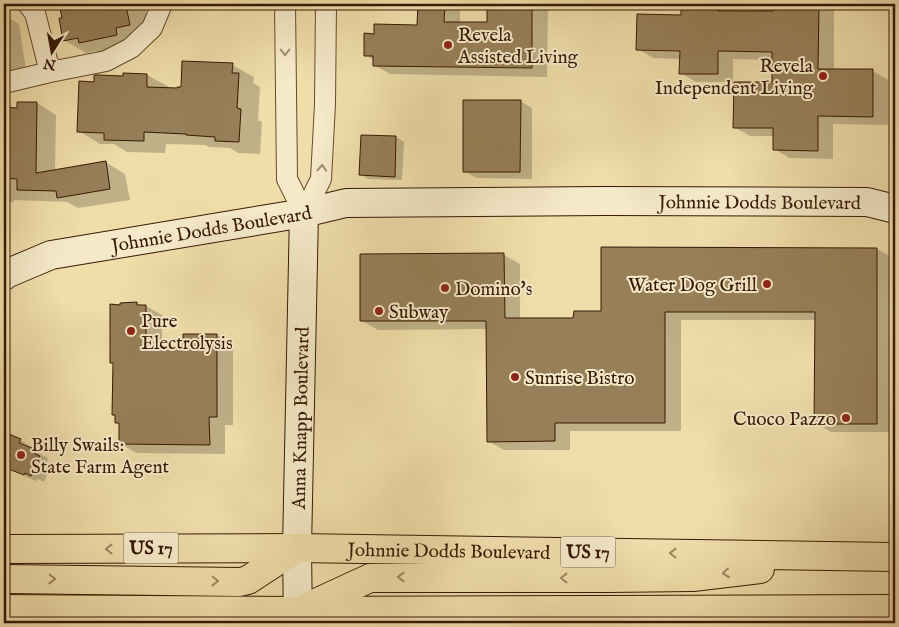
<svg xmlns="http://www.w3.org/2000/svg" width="899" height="627" font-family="'IM FELL English',serif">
<rect width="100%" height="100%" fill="#efddaa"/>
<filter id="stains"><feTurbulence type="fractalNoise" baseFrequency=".004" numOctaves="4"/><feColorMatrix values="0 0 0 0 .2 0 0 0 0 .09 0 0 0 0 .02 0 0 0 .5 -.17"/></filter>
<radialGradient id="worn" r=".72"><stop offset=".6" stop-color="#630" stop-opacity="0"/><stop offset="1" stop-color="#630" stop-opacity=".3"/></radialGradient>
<!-- shadow -->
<path fill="#0003" d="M60,4H144L151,37L102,54L95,51L86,53L64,40L63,18Z
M419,4H460V23L488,24V4H548L547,77L390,74L374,65V60L365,55L375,35L418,26Z
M682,4H733V12H758V4H834V70L873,71L888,80V125L833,124V159L790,158L774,149L775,136H750L734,127L773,84L774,60L733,59V82H696L681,73V59L653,58L638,49L682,16Z
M4,15L19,24L26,70L4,73Z
M232,65L254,77L253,83L260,87L258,120L262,122L260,154L238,153L230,148L209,147L205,145L166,144L165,153L127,152L114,144H100L79,131L95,83L125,77V74L147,75L169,87L168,89L182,88Z
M520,101L532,108V179L477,178L464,171Z
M37,103L56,115L55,171L105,162L125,174L130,200L78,208L67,202L14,200V202H4V109H18Z
M396,137L404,142L402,180L368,179L360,174Z
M877,249L893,258V432H831L816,423V320H681V431H570V450H504L488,441V329L378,330L362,321L361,255H504L520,264V320H575Z
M137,303L142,306H146L162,315V348L184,349L217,335L233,344V425H225V454L136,453L120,443L121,425L116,422L117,416L113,414L114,364L111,362L122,304Z
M4,438L20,440L32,447L31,449L48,458L47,462L51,464L44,482L38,479L36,481L4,467Z"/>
<!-- building -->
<path fill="#977f59" stroke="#381902" d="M59,4H123V6H126L130,25L116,28L117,35L79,43L78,38L63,41L59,18H62Z
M418,4H445L444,22H487V4H532V68L373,66V56H364V33L374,34V24L417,25Z
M681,4H718V11H773V4H819L818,69H873V117L818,116V151L773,150V128H733L734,82H772V52L718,51V74H679L680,51L636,50L637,14L681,15Z
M182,61L233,63L232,73H239L237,108L241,109L239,142L215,141V137L186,135V134L144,132V141L104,140V133L77,132L79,81L94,82V75H98L123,76V73L147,74V87L177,88V87H181Z
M463,100H521L520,172H463Z
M17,102H37L36,173L106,161L110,189L57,198L56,191L17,190V179L4,178V107L17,108Z
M361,135L396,136L395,177L359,175Z
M601,247L877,248V424H814L815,312H665V423H555V441L487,442L486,321H360V254L504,253L505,318H573L574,311H601Z
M137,302V305H146V347H183V334H217V417H209L210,445L119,444V423H115V415H112L113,363H110V304L120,305V303Z
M4,432L21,439L19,443L37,450L35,454L40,456L31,476L25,473L24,475L6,468L4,473Z"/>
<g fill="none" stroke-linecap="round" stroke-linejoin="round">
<!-- street casing -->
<g stroke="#664a2c" stroke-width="22">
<path id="street" d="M28,4L35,13L50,72
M285,4L287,179L304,213
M4,83L50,72L106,61L131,48L152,28L162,4
M304,213L321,179L325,104L326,4"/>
</g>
<!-- secondary casing -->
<g stroke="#381902" stroke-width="30">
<g id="secondary">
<path id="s1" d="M4,276L6,274L51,255L304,213L346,203L604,201L867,202L895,209"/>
<path id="s2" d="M298,623L297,548L304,213"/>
</g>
</g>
<!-- highway casing -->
<g stroke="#381902" stroke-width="30">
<g id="highway">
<path id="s3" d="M4,549L297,548L895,557"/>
<path d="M4,579L240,582L248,580L297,548"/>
<path d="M305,608L370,578H609L693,577L760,569"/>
<path d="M4,609L297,611L895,609"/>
</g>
</g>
<!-- street -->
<use href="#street" stroke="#f5e9c8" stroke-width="20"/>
<!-- secondary -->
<use href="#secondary" stroke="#f5e9c8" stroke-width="28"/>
<!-- highway -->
<use href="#highway" stroke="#efddaa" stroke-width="28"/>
</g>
<!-- one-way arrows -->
<defs><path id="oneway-chevron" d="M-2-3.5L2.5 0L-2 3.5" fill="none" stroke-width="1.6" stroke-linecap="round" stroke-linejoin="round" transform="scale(1.25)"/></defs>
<g stroke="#a08b6f">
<use href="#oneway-chevron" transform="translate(285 52) rotate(90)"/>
<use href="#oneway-chevron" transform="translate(322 168) rotate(-87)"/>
</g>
<g stroke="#9d855e">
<use href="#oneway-chevron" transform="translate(109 549) rotate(180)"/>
<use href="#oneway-chevron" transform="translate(673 553) rotate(-179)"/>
<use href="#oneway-chevron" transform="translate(726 573) rotate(174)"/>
<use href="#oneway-chevron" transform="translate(401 577) rotate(-180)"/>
<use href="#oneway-chevron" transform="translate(564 578) rotate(-180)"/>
<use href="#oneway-chevron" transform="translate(52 579) rotate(1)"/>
<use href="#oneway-chevron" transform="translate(215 581) rotate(1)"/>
</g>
<!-- markers -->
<g fill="#8f2418" stroke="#f5e9c8" stroke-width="2">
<circle cx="448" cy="45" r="5"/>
<circle cx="823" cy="76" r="5"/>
<circle cx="767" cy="284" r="5"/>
<circle cx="445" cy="288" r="5"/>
<circle cx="379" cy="311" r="5"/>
<circle cx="131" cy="331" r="5"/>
<circle cx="515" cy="377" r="5"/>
<circle cx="846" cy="418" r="5"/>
<circle cx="21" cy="455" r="5"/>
</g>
<g text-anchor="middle" stroke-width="4" stroke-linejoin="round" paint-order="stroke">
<!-- shield labels -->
<g fill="#f5e9c8" stroke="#71573d" stroke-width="1">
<rect x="123.5" y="532.5" width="55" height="31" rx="4"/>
<rect x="560.5" y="536.5" width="55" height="31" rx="4"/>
</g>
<g font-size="18" font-weight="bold" fill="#381902">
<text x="151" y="554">US 17</text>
<text x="588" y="558">US 17</text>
</g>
<!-- poi labels -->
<g font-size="19" fill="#381902" stroke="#f5e9c8" text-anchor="start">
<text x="458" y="41">Revela<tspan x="458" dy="22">Assisted Living</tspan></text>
<text x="813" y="72" text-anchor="end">Revela<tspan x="813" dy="22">Independent Living</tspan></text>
<text x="757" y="291" text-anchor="end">Water Dog Grill</text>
<text x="455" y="295">Domino's</text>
<text x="389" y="318">Subway</text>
<text x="141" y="327">Pure<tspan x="141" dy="22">Electrolysis</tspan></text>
<text x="525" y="384">Sunrise Bistro</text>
<text x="836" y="425" text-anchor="end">Cuoco Pazzo</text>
<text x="31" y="451">Billy Swails:<tspan x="31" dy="22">State Farm Agent</tspan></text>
</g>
<!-- street labels -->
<g font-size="19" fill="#381902" stroke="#f5e9c8">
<text dy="7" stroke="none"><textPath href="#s1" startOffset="765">Johnnie Dodds Boulevard</textPath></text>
<text dy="7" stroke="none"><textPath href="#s1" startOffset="214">Johnnie Dodds Boulevard</textPath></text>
<text dy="7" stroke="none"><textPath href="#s2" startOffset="205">Anna Knapp Boulevard</textPath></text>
<text dy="7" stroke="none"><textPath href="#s3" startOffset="445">Johnnie Dodds Boulevard</textPath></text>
</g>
</g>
<!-- margin -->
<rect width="899" height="627" fill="none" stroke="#efddaa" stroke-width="20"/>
<rect x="5" y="5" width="889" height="617" fill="none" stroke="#381902" stroke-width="2.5"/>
<rect x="10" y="10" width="879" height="607" fill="none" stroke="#381902"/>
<!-- north arrow -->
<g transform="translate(52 52) rotate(191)" stroke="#f5e9c8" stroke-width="4" paint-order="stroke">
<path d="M0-4L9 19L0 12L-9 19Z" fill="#381902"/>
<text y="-8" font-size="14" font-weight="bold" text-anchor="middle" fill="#381902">N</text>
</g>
<rect width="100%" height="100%" filter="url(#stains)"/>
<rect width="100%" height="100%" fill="url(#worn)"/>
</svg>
